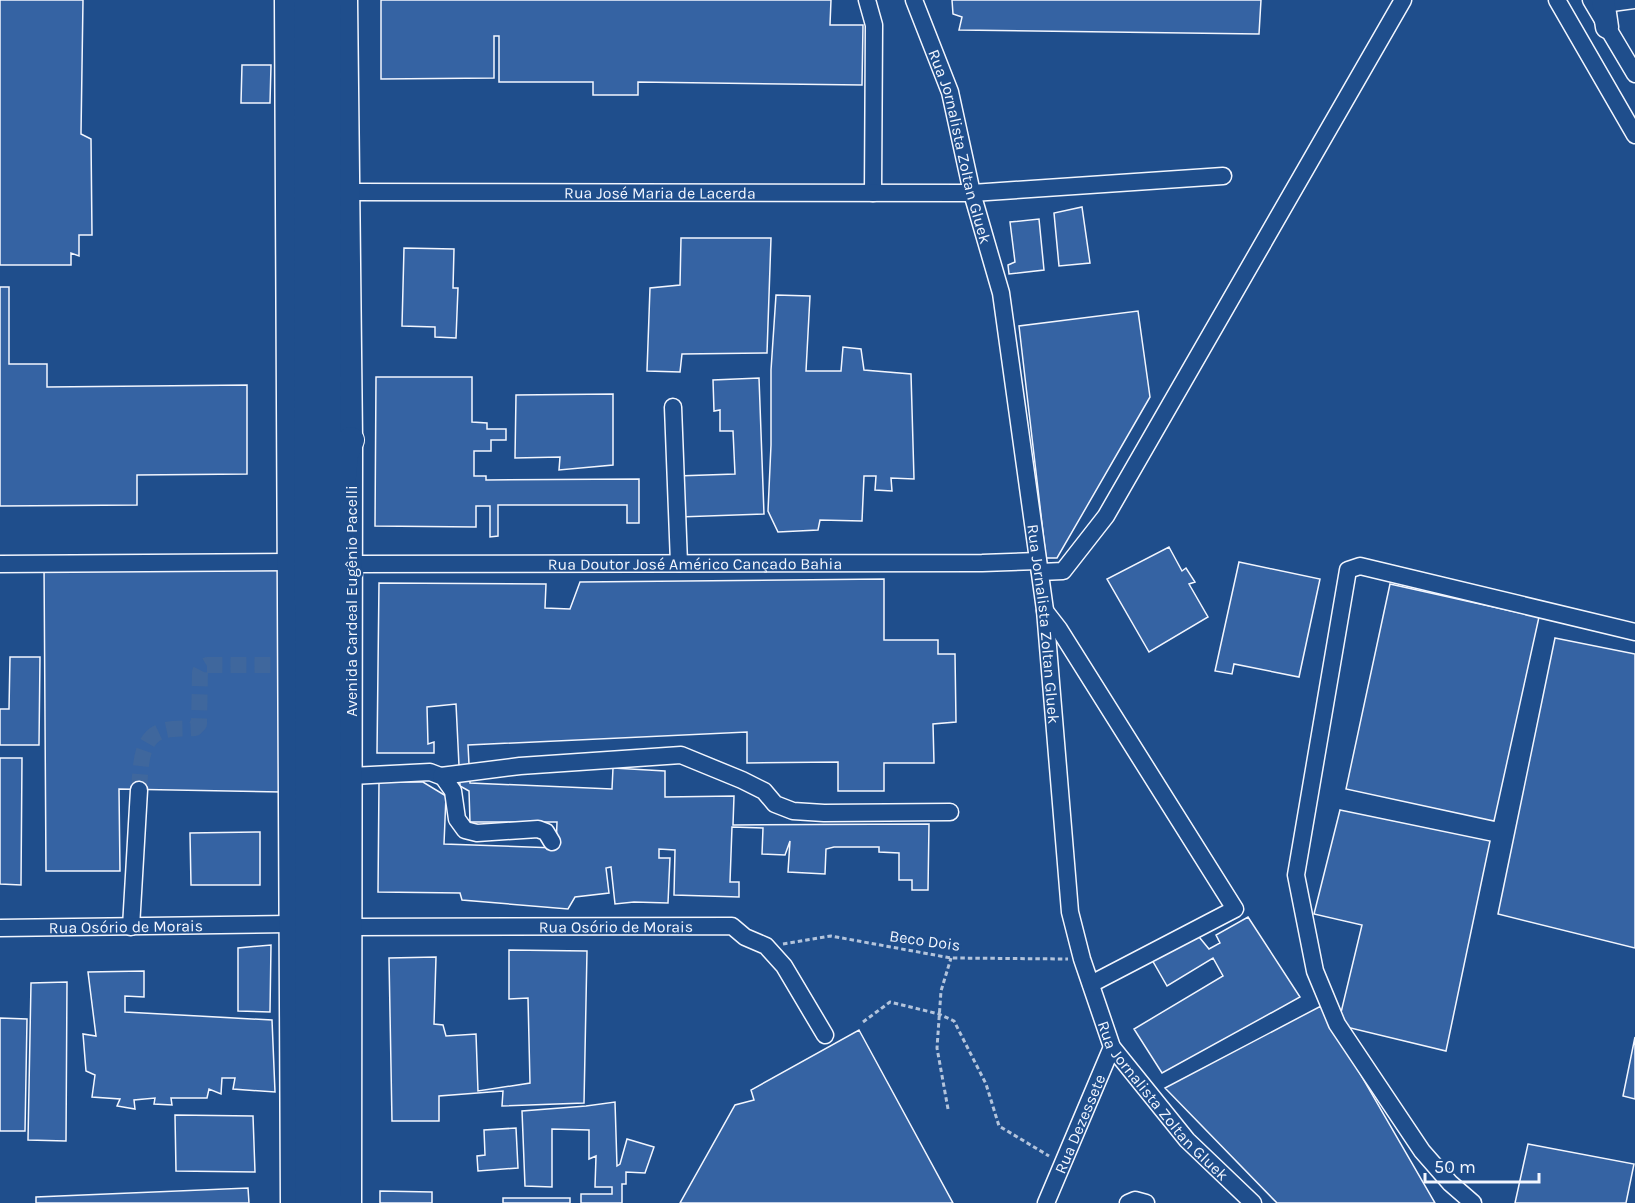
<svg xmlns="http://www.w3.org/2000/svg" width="1635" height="1203" font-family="Karla,sans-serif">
<rect width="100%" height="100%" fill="#1f4e8c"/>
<!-- building -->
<path fill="#3563a3" stroke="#f2f6ff" stroke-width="1.5" d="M0,0H83L81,134L91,139L92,235H79V256L71,253V265H0Z
M381,0H831L830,25H863L862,85L638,82V95H593V82H499V36H494V78L381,79Z
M952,0H1261L1259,34L959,30L962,17L953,14Z
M242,65H271L270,103H241Z
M1082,207L1090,263L1059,266L1054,213Z
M1039,219L1044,270L1009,274L1008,265L1015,262L1010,222Z
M681,238H771L767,353L682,354L680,372L647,371L650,288L680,285Z
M404,248L454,249L453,288H458L456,338L435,337V327L402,326Z
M0,287H9V364H47V387L247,385V474L137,475V505L0,506Z
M776,295L810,296L806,371H841L843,347L861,349L864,370L911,374L914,479L891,478L892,491L875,490L876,476H864L862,521L820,520L818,530L778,532L768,511L771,445V370Z
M1138,311L1150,397L1057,558H1046L1019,326Z
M376,377H472V422L487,423V429H506V440H491V451H474V476H486V480L639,479V523H627V505H498V536L490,537V506H476V527L375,526Z
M759,378L764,514L679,517L677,476L735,474L733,431H720V410L714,411L713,380Z
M613,394V465L559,470L560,457L515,458L516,395Z
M1169,547L1182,571L1186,568L1195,582L1189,584L1208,617L1149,652L1107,579Z
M1239,562L1320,579L1299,677L1234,664L1232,674L1215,671Z
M44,563H284L281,792L119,789L120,871H46Z
M884,579V640H938V654H955L956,722L933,724L934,763H884V791H838V762L747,763V732L468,745L470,783L612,789L613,768L665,771V797L734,796L733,825L929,824L928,890H912V880H899V853L879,852V847H834L826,849L825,874L788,872L790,841L785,855L762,854L763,828L732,827L730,882H739V897L674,895L675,850L659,849V858H670L668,903L634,902L615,904L611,867L606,868L609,893L575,897L568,909L462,900L460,893L378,892L379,782H423L446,796L444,844L556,848L557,822H470L469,791L460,786L456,704L427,707L428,744L434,742V753H377L379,583L546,584L545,608L570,609L580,582Z
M1390,584L1539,617L1494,821L1346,789Z
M1555,638L1635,654V948L1498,914Z
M10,657H40L39,745H0V709H9Z
M0,758H22L21,885L0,884Z
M1340,810L1490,841L1446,1051L1338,1025L1362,925L1314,914Z
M260,832V885H191L190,833Z
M1248,917L1300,997L1162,1073L1134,1029L1223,976L1213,958L1167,986L1151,958L1195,932L1209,949L1220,943L1216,935Z
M271,945L270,1012L238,1011V948Z
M509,950L587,951L584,1103L502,1106L503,1091L439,1096V1121H392L389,958L436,957L434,1024L443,1025L446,1036L476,1034L478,1091L530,1083L528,998L509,999Z
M144,971V997L125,996V1012L272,1020L275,1092L233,1089L235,1078H222L221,1094L209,1089L207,1098H171L172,1105L154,1104L155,1098L134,1100L135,1109L117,1106L120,1099L92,1097L95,1075L86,1071L83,1034L96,1036L88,972Z
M67,982L66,1141L28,1140L31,983Z
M1321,1006L1435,1203H1277L1165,1088Z
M0,1018L27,1019L25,1131H0Z
M859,1030L953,1203H680L735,1105L754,1100L751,1090Z
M1635,1037V1099L1623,1096Z
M615,1102L617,1166L620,1164L627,1139L654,1147L645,1173L626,1172V1184H622V1203H581V1194H612V1187H595L596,1156L589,1159V1130L552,1129V1187L525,1186L522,1111L586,1106Z
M175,1115L253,1116L255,1172L176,1171Z
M516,1128L518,1168L478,1171L477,1156L485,1155L484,1130Z
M1528,1144L1634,1164L1626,1203H1515Z
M248,1188L249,1203H36V1197Z
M380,1191L432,1192V1203H380Z
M503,1198H570V1203H503Z"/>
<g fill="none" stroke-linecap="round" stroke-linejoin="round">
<!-- minor-tunnel -->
<path stroke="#3f679d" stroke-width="16" stroke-dasharray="16 8" stroke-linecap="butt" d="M139,790C141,768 139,735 166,730C175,728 186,729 195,728L199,724L200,672L202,668L207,665H281"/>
<!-- minor casing -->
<g stroke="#f2f6ff" stroke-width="19">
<g id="minor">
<path d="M867,0L874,25L873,193"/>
<path id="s1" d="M914,0L950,92L972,193L1001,293L1045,610L1070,912L1082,959L1112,1047L1187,1140L1253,1203"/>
<path d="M1557,0L1635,135"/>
<path d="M1591,0L1635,74"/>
<path d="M1604,4L1635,0"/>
<path id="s2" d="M348,192L972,193L1223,176"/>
<path d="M673,407L679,563"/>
<path d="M0,564L290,562"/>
<path id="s3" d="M351,564L982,563L1038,561"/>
<path d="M1040,572L1063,571L1106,516L1403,0"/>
<path d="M1045,611L1059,629L1235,909L1091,984"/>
<path d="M351,776L430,772L443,777L453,791L457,819L465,830L477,833L538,829L546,832L552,842"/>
<path d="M441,776L520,766L681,755L742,780L764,791L775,804L793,811L824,813L950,812"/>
<path d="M131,927L139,790"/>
<path id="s4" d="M350,927L732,926L745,937L766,946L784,966L825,1035"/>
<path id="s5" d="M0,928L289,924"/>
<path id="s6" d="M1046,1203L1112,1047"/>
<path d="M1128,1203L1135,1200L1146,1203"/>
<path d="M1473,1203L1450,1183L1422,1151L1337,1024L1315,971L1296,875L1348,570L1360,566L1635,632"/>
</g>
</g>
<!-- major casing -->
<g stroke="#f2f6ff" stroke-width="25">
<path id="major" d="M286,0L292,1203
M346,0L351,440L350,1203
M1603,0L1607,27"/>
</g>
<!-- highway casing -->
<g stroke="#f2f6ff" stroke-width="28">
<path id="highway" d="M307,0L309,1203
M342,488L345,455L351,440
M327,1203L328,0"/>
</g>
<!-- path -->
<path stroke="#b3c4dc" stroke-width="3" stroke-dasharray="4.5 3" stroke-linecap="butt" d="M783,944L831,936L951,958L1068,959
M863,1022L890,1002L939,1014L954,1021L986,1084L999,1126L1049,1156
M948,1109L937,1048L941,991L951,958"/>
<!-- minor -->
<use href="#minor" stroke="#1f4e8c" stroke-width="16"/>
<!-- major -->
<use href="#major" stroke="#1f4e8c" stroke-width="22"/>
<!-- highway -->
<use href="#highway" stroke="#1f4e8c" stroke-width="26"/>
</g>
<g text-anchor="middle" stroke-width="4.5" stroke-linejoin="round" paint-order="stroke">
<!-- street labels -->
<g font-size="16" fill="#f2f6ff" stroke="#1f4e8c">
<text dy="6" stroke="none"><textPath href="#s1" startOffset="154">Rua Jornalista Zoltan Gluek</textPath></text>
<text dy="6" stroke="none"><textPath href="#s2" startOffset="312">Rua José Maria de Lacerda</textPath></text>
<text dy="6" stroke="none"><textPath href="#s3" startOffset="344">Rua Doutor José Américo Cançado Bahia</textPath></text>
<text transform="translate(351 601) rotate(-90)" y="6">Avenida Cardeal Eugênio Pacelli</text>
<text dy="6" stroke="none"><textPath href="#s1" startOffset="640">Rua Jornalista Zoltan Gluek</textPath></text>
<text dy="6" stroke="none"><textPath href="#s5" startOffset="126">Rua Osório de Morais</textPath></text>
<text dy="6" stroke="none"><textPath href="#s4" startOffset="266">Rua Osório de Morais</textPath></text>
<text transform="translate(925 940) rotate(8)" y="6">Beco Dois</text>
<text dy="6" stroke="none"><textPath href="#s1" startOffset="1144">Rua Jornalista Zoltan Gluek</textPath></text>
<text dy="6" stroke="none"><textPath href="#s6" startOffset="86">Rua Dezessete</textPath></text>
</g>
</g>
<!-- scale -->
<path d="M1425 1173v9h114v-9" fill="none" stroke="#f2f6ff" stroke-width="3"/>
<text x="1434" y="1173" font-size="18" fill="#f2f6ff" stroke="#1f4e8c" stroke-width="4.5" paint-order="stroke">50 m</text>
</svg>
